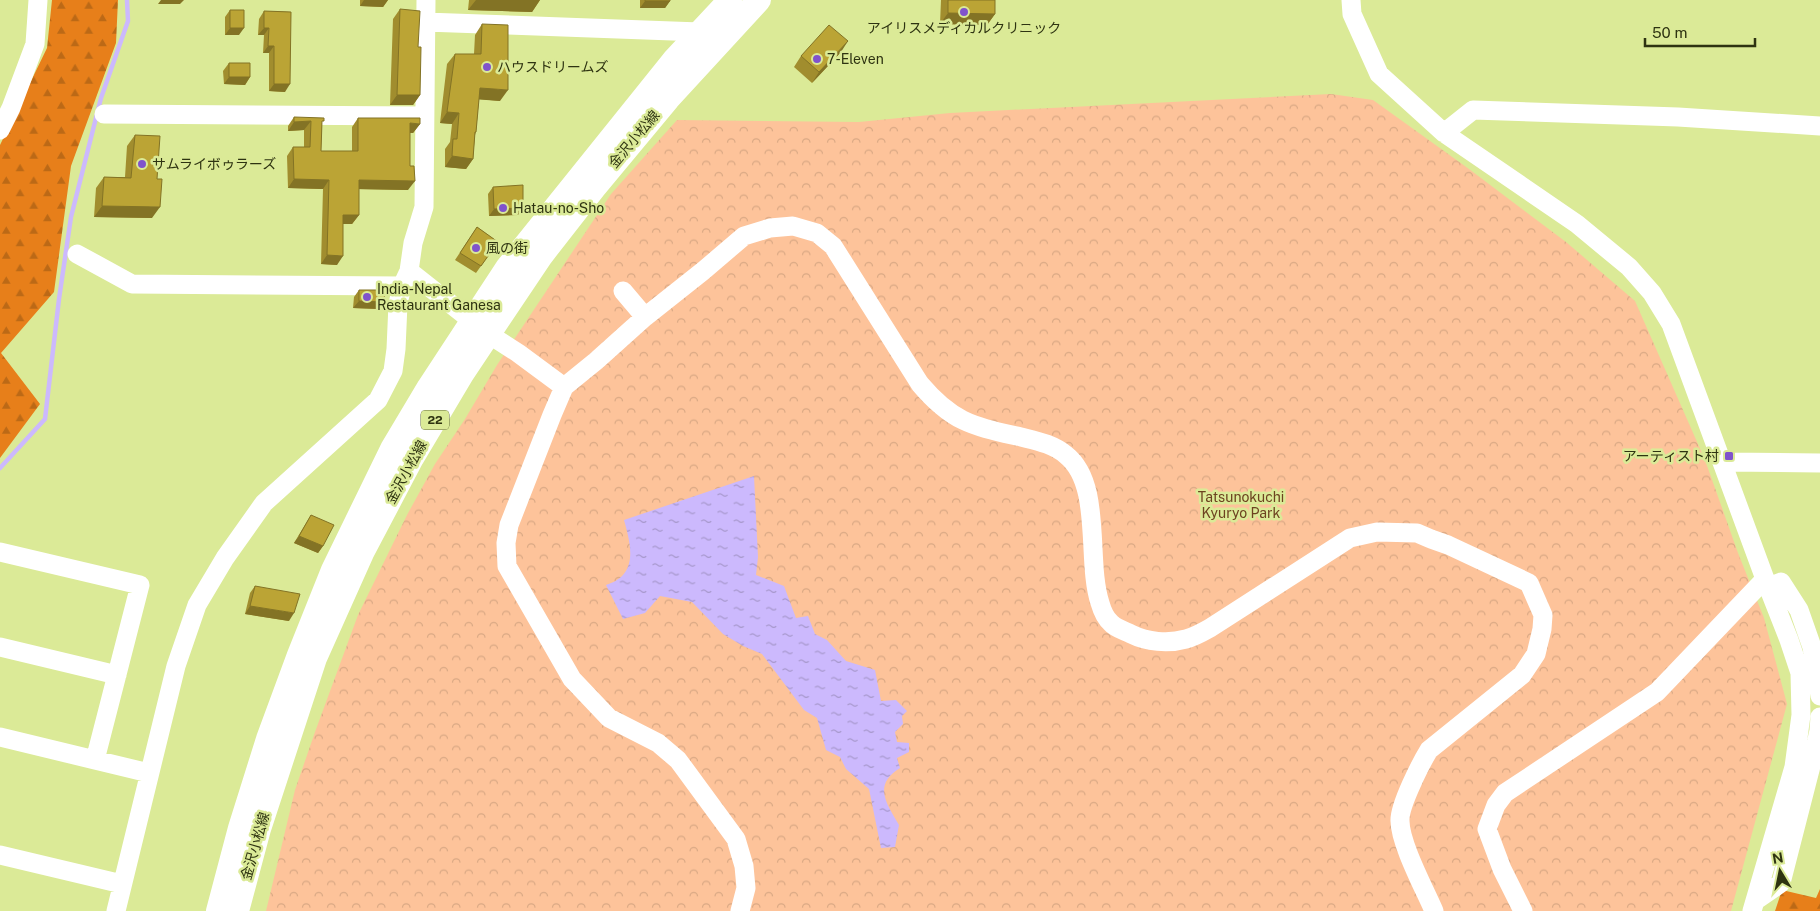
<svg xmlns="http://www.w3.org/2000/svg" width="1820" height="911" font-family="'Public Sans','Noto Sans JP',sans-serif">
<defs>
<pattern id="forest-firs" width="22" height="20" patternUnits="userSpaceOnUse" patternTransform="scale(1.25)"><rect width="22" height="20" fill="#e77f1a"/><path d="M5 1l3.5 6h-7zM16 11l3.5 6h-7z" fill="#bc6916"/></pattern>
<pattern id="park-crowns" width="20" height="18" patternUnits="userSpaceOnUse" patternTransform="scale(1.25)"><rect width="20" height="18" fill="#fdc39a"/><path d="M2 6a3 3 0 1 1 6 0M12 15a3 3 0 1 1 6 0" fill="none" stroke="#d9a884"/></pattern>
<pattern id="water-ripples" width="26" height="14" patternUnits="userSpaceOnUse" patternTransform="scale(1.25)"><rect width="26" height="14" fill="#ccb9fd"/><path d="M2 4q2-2 4 0t4 0M15 11q2-2 4 0t4 0" fill="none" stroke="#a697cb"/></pattern>
</defs>
<rect width="100%" height="100%" fill="#dbea97"/>
<!-- forest -->
<path fill="url(#forest-firs)" d="M52,0H118L116,43L71,166L54,292L1,353L40,404L0,458V145L47,48Z
M1820,889V911H1775L1782,890L1816,898Z"/>
<!-- park -->
<path fill="url(#park-crowns)" d="M1331,94L1373,100L1469,169L1566,242L1635,301L1705,460L1738,553L1764,618L1787,704L1731,911H266L295,790L315,732L358,615L407,515L435,464L465,419L497,365L611,194L677,120L859,122L950,113Z"/>
<!-- water -->
<path fill="url(#water-ripples)" d="M754,476L758,557L756,575L784,586L796,618L808,616L815,634L827,640L846,661L875,670L881,701L896,700L907,711L902,716L903,724L895,732L897,742L909,743V752L897,758L900,768C872,785 887,804 899,825L895,847L881,848L869,789L846,769L840,757L826,750L817,718L804,710L762,654L743,646L723,634L692,602L660,596L645,613L623,619L606,585C639,575 631,545 624,520Z"/>
<g fill="none" stroke-linecap="round" stroke-linejoin="round">
<!-- stream -->
<path stroke="#ccb9fd" stroke-width="4.5" d="M0,468L45,419L59,299L71,217L101,98L128,21L127,0"/>
<!-- minor -->
<path stroke="#fff" stroke-width="19" d="M1351,0L1352,14L1379,74L1444,133L1577,224L1629,267L1652,293L1671,324L1765,579L1789,640L1800,673L1801,715L1794,767L1752,911
M425,22L700,32
M104,114L424,116
M0,130L11,108L35,44L38,0
M1444,133L1473,110L1678,117L1820,126
M77,254L132,284L402,286
M409,271L490,335L518,353L564,387
M623,291L645,317
M1723,462L1820,463
M0,552L140,585L95,760L0,737
M1768,587L1781,582L1799,610L1812,647L1820,696
M0,647L117,675
M95,760L149,773
M0,855L122,884
M1755,901L1781,883L1810,770L1819,731L1820,717
M116,911L176,666L197,605L225,558L264,503L378,400L393,371L396,349L398,304L402,286L409,271L413,243L424,207L426,0
M740,911L746,888L744,866L736,839L678,760L658,743L609,718L572,679L507,566L506,543L509,525L552,415L564,387L596,361L645,317L703,271L744,236L770,228L793,226L817,233L833,246L920,384C953,423 973,426 1021,437C1037,441 1053,444 1066,455C1103,484 1086,561 1100,603C1102,610 1105,618 1111,623C1115,628 1125,631 1131,634C1147,642 1168,644 1186,639C1194,637 1203,632 1210,628L1350,538L1377,532L1417,533L1431,539L1448,545L1529,583L1543,615L1542,629L1536,654L1522,675L1429,750C1421,763 1399,806 1400,821C1400,843 1424,888 1434,911
M1523,911L1502,869L1487,829L1496,805L1505,793L1657,692L1765,579"/>
<!-- major -->
<path stroke="#fff" stroke-width="24" d="M218,911L240,828L268,739L299,655L333,570L392,449L429,387L507,268L674,60L730,0
M237,911L259,829L315,658L362,553L412,458L462,374L541,256L594,188L668,99L759,0"/>
</g>
<!-- wall -->
<path fill="#a18d2e" d="M360,0H388L383,7L360,6Z
M469,0H540L532,12L468,10Z
M640,0H670V1L665,8H640Z
M941,0H995V14L987,25L940,24Z
M400,9L418,47L420,95L413,105H390L393,19Z
M230,10L239,35H225V17Z
M264,11L291,12L285,92L269,91V53H263L264,35H258L259,19Z
M482,24L500,101L479,99L476,132L475,135L473,159L466,169L445,167V149L450,142L452,124L440,123L447,64L455,54H474L475,35Z
M841,52L812,83L794,67L801,56Z
M229,63L250,77L245,85L224,84L223,71Z
M294,117L322,123L321,151H352V127L358,118L420,124L413,133H410L408,190L359,189V215L352,224H343L337,265L321,264L323,189L288,188L287,156L293,147H304V130L288,131V126Z
M135,135L152,218L94,217L96,188L104,177H125L127,146Z
M493,187L518,215L489,216L488,194Z
M477,227L498,242L476,273L455,260Z
M359,290L379,309L353,308L354,297Z
M311,515L323,546L318,553L294,543Z
M255,586L289,621L245,614L250,593Z"/>
<!-- shaded-wall -->
<path fill="#837325" d="M161,0H184L180,4H158Z
M364,0H388L383,7L360,6Z
M476,0H540L532,12L468,10Z
M645,1H670L665,8H640Z
M948,13L995,14L987,25L940,24Z
M230,28H244L239,35H225Z
M264,28H269L264,35H258Z
M848,41L841,52L812,83L819,72Z
M268,46H274L269,53H263Z
M229,77H250L245,85L224,84Z
M274,84H290L285,92L269,91Z
M480,88L508,90L500,101L473,99Z
M397,95H420L413,105H390Z
M447,112L459,113L452,124L440,123Z
M311,121L304,130L288,131L294,122Z
M410,123L420,124L413,133L403,132Z
M452,156L473,159L466,169L445,167Z
M294,179L329,180L323,189L288,188Z
M359,180L415,181L408,190L353,189Z
M102,206L160,207L152,218L94,217Z
M523,208L518,215L489,216L494,209Z
M343,215H359L352,224H337Z
M327,255L343,256L337,265L321,264Z
M359,301L384,302L379,309L353,308Z
M299,536L323,546L318,553L294,543Z
M250,606L294,613L289,621L245,614Z"/>
<!-- building -->
<path fill="#bba435" stroke="#837325" d="M645,0H670V1H645Z
M948,0H995V14L948,13Z
M400,9L420,11L418,47H421L420,95H397Z
M230,10H244V28H230Z
M264,11L291,12L290,84H274V46H268L269,28H264Z
M482,24L508,25V90L480,88L476,132H475L473,159L452,156L453,139H457L459,113L447,112L455,54H481Z
M829,25L848,41L819,72L801,56Z
M229,63H250V77H229Z
M294,117L324,118V121H322L321,151H358V118H420V124L410,123V166H414L415,181L359,180V215H343V256L327,255L329,180L294,179L293,147H310L311,121L294,122Z
M135,135L160,136L157,179H162L160,207L102,206L104,177L131,178Z
M523,185V208L494,209L493,187Z
M477,227L498,242L481,266L460,253Z
M359,290H385L384,302L359,301Z
M311,515L334,525L323,546L299,536Z
M255,586L300,594L294,613L250,606Z"/>
<!-- markers -->
<g fill="#8053cc" stroke="#dbea97" stroke-width="2">
<circle cx="964" cy="12" r="5"/>
<circle cx="817" cy="59" r="5"/>
<circle cx="487" cy="67" r="5"/>
<circle cx="142" cy="164" r="5"/>
<circle cx="503" cy="208" r="5"/>
<circle cx="476" cy="248" r="5"/>
<circle cx="367" cy="297" r="5"/>
<rect x="1724" y="451" width="10" height="10" rx="2.5"/>
</g>
<g text-anchor="middle" stroke-width="5" stroke-linejoin="round" paint-order="stroke">
<!-- shield labels -->
<rect fill="#dbea97" stroke="#626a39" stroke-width="1" x="421" y="410.5" width="28" height="19" rx="4"/>
<g font-size="12" font-weight="bold" fill="#2e3311">
<text x="435" y="424">22</text>
</g>
<!-- poi labels -->
<g font-size="14" fill="#2e3311" stroke="#dbea97" text-anchor="start">
<text x="964" y="33" text-anchor="middle">アイリスメディカルクリニック</text>
<text x="827" y="64">7-Eleven</text>
<text x="497" y="72">ハウスドリームズ</text>
<text x="152" y="169">サムライボゥラーズ</text>
<text x="513" y="213">Hatau-no-Sho</text>
<text x="486" y="253">風の街</text>
<text x="377" y="294">India-Nepal<tspan x="377" dy="16">Restaurant Ganesa</tspan></text>
<text x="1719" y="461" text-anchor="end">アーティスト村</text>
</g>
<!-- street labels -->
<g font-size="14" fill="#2e3311" stroke="#dbea97">
<text transform="translate(634 139) rotate(-50)" y="5">金沢小松線</text>
<text transform="translate(406 472) rotate(-61)" y="5">金沢小松線</text>
<text transform="translate(255 846) rotate(-74)" y="5">金沢小松線</text>
</g>
<!-- park labels -->
<g font-size="14" fill="#6d4220" stroke="#dbea97">
<text x="1241" y="502">Tatsunokuchi<tspan x="1241" dy="16">Kyuryo Park</tspan></text>
</g>
</g>
<!-- north arrow -->
<g transform="translate(1780 871) rotate(350)" stroke="#dbea97" stroke-width="4" paint-order="stroke">
<path d="M0-4L9 19L0 12L-9 19Z" fill="#2e3311"/>
<text y="-8" font-size="14" font-weight="bold" text-anchor="middle" fill="#2e3311">N</text>
</g>
<!-- scale -->
<path d="M1645 38v8h110v-8" fill="none" stroke="#2e3311" stroke-width="2.5"/>
<text x="1652" y="38" font-size="15" fill="#2e3311" stroke="#dbea97" stroke-width="4" paint-order="stroke">50 m</text>
</svg>
